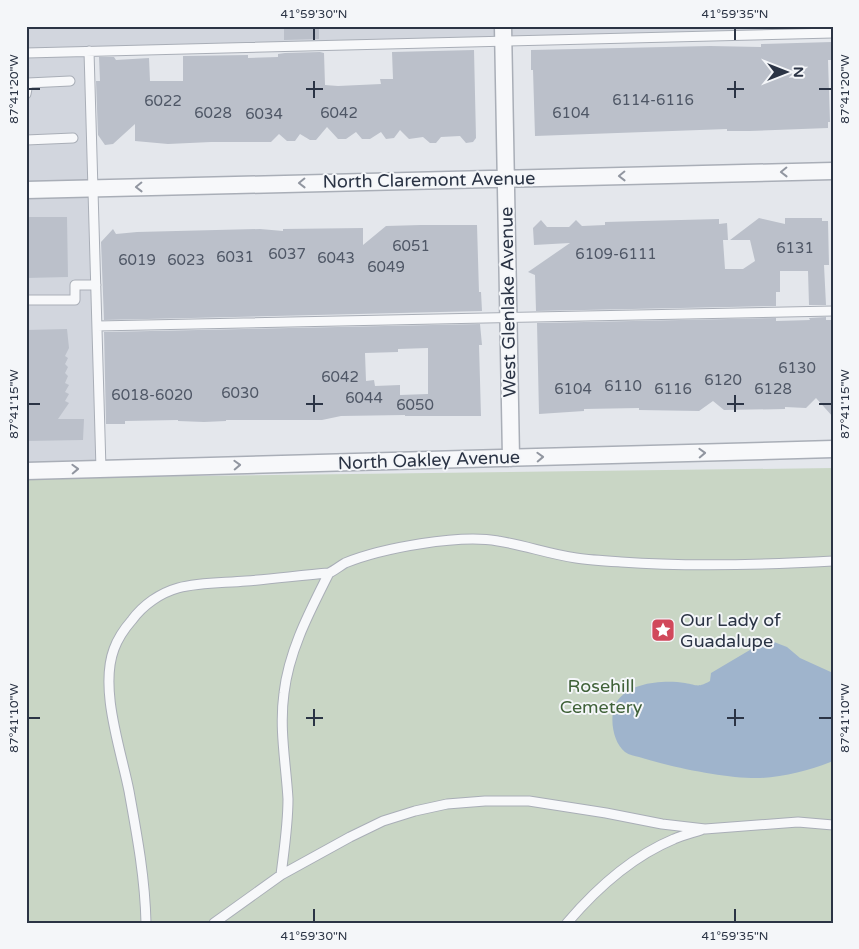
<svg xmlns="http://www.w3.org/2000/svg" width="859" height="949" font-family="'Varela Round',sans-serif">
<rect width="100%" height="100%" fill="#e4e7ec"/>
<!-- built -->
<path fill="#d2d6de" d="M26,26H833V36L92,53L102,477L26,478Z"/>
<!-- green -->
<path fill="#c9d6c5" d="M833,468V923H28L26,828V478Z"/>
<!-- water -->
<path fill="#9fb4cc" d="M774,642L787,647L800,658L833,673V761C809,771 777,779 751,778C719,777 671,767 639,757C635,756 629,755 625,752C612,742 608,713 618,700C632,682 664,680 685,683C697,685 698,688 710,681L711,673L760,644Z"/>
<!-- building -->
<path fill="#bbc0ca" fill-rule="evenodd" d="M284,26H319V39L284,40Z
M832,42L833,60H828L830,122H828V128L749,131H727V129L535,136L533,70H531V50L710,46L761,47V44Z
M474,50L476,138L473,142L466,143L460,136L441,137L436,143H430L423,137L409,139L400,130L394,138L386,139L381,132L370,139H362L356,132L346,139H338L327,127L316,140H310L300,134L295,141H287L279,134L271,142H211L168,144L135,141V124L113,144L105,145L98,135L96,81H100L99,57H114L116,60L149,58L150,81H183V56L248,55V58L278,57V54L285,53L320,52L324,53L325,85L338,86L381,84L380,79H393L392,52Z
M26,217H67L68,277L26,278Z
M759,218L785,224V218H822V221H828L829,265H824L826,305H809L808,271H780V292H776V306L536,311L535,275L528,272L570,243L534,245L533,228L541,220L547,227H569L576,220L582,226L605,225V222L719,219V224L727,223L728,240H723L725,269H743L755,261L750,240H730Z
M421,225H477L479,292H481L482,311L104,320L101,242L113,229L116,234L137,232L260,229L283,231V229L363,228V245L386,226Z
M826,317V320H833V337H831L833,417L816,398L806,408L785,407V409L724,410L713,401L699,411L639,410V408L584,409V411L539,414L537,323L776,318V321L810,320L809,318Z
M480,324L482,345H479L481,416H405V415L341,416L322,420H226V421L204,422L178,421V420L125,421V424H106L104,332ZM428,348V394L400,395V385L375,386L374,380L366,381L365,353L398,352V349Z
M67,329L69,348L65,356L68,358L65,364L68,367L65,373L68,376L65,383L69,385L65,392L69,394L65,401L69,403L58,419H84L83,440L26,441V330Z"/>
<g fill="none" stroke-linecap="round" stroke-linejoin="round">
<!-- lane casing -->
<g stroke="#a9aeb7" stroke-width="11">
<path id="lane" d="M89,51L101,469
M26,53L833,33
M26,94L28,83L70,81
M26,140L73,138
M26,300H75V285H96
M97,326L833,311
M281,875C284,850 288,825 288,799C286,764 279,729 284,693C289,650 310,611 329,573
M146,923C145,878 137,835 129,791C121,750 99,689 114,649C118,638 125,628 132,620C143,605 160,593 178,588C200,582 224,583 246,581C274,579 302,575 329,573C335,570 340,566 345,563C382,548 459,534 498,541C524,545 549,554 576,558C590,560 606,561 621,562C691,567 762,565 833,561
M214,923L281,875L350,837L383,821L415,811L447,804L485,801H529L606,813L662,824L705,829L798,822L833,825
M567,923C596,889 633,856 674,839C683,835 692,833 701,830"/>
</g>
<!-- street casing -->
<g stroke="#a9aeb7" stroke-width="19">
<path id="street" d="M503,26L511,458
M26,190L833,171
M26,471L833,449"/>
</g>
<!-- lane -->
<use href="#lane" stroke="#f7f8fa" stroke-width="9"/>
<!-- street -->
<use href="#street" stroke="#f7f8fa" stroke-width="16"/>
</g>
<!-- one-way arrows -->
<defs><path id="oneway-chevron" d="M-2-3.5L2.5 0L-2 3.5" fill="none" stroke-width="1.6" stroke-linecap="round" stroke-linejoin="round" transform="scale(1.25)"/></defs>
<g stroke="#9196a0">
<use href="#oneway-chevron" transform="translate(784 172) rotate(179)"/>
<use href="#oneway-chevron" transform="translate(622 176) rotate(179)"/>
<use href="#oneway-chevron" transform="translate(302 183) rotate(179)"/>
<use href="#oneway-chevron" transform="translate(139 187) rotate(179)"/>
<use href="#oneway-chevron" transform="translate(702 453) rotate(-2)"/>
<use href="#oneway-chevron" transform="translate(540 457) rotate(-2)"/>
<use href="#oneway-chevron" transform="translate(237 465) rotate(-2)"/>
<use href="#oneway-chevron" transform="translate(75 469) rotate(-2)"/>
</g>
<!-- ticks -->
<path fill="none" stroke="#2b3445" stroke-width="2" d="M314,28V40M735,28V40M314,81V98M735,81V98M28,89H40M306,89H323M727,89H744M819,89H832M314,395V412M735,395V412M28,404H40M306,404H323M727,404H744M819,404H832M314,709V726M735,709V726M28,718H40M306,718H323M727,718H744M819,718H832M314,909V922M735,909V922"/>
<!-- icons -->
<defs>
<g id="sight-square" transform="scale(1.25)"><rect x="-9" y="-9" width="18" height="18" rx="4" fill="#d1495b" stroke="#f4f6f9"/><path d="M0-6L1.8-2.2L6-1.7L2.9 1.2L3.7 5.4L0 3.3L-3.7 5.4L-2.9 1.2L-6-1.7L-1.8-2.2Z" fill="#fff"/></g>
</defs>
<g fill-rule="evenodd">
<use href="#sight-square" x="663" y="630"/>
</g>
<g text-anchor="middle" stroke-width="4" stroke-linejoin="round" paint-order="stroke">
<!-- number labels -->
<g font-size="15" fill="#4f5766">
<text x="653" y="105">6114-6116</text>
<text x="163" y="106">6022</text>
<text x="213" y="118">6028</text>
<text x="339" y="118">6042</text>
<text x="571" y="118">6104</text>
<text x="264" y="119">6034</text>
<text x="411" y="251">6051</text>
<text x="795" y="253">6131</text>
<text x="287" y="259">6037</text>
<text x="616" y="259">6109-6111</text>
<text x="235" y="262">6031</text>
<text x="336" y="263">6043</text>
<text x="137" y="265">6019</text>
<text x="186" y="265">6023</text>
<text x="386" y="272">6049</text>
<text x="797" y="373">6130</text>
<text x="340" y="382">6042</text>
<text x="723" y="385">6120</text>
<text x="623" y="391">6110</text>
<text x="573" y="394">6104</text>
<text x="673" y="394">6116</text>
<text x="773" y="394">6128</text>
<text x="240" y="398">6030</text>
<text x="152" y="400">6018-6020</text>
<text x="364" y="403">6044</text>
<text x="415" y="410">6050</text>
</g>
<!-- street labels -->
<g font-size="18" fill="#2b3445" stroke="#f4f6f9">
<text transform="translate(429 180) rotate(-1)" y="6">North Claremont Avenue</text>
<text transform="translate(508 302) rotate(-91)" y="6">West Glenlake Avenue</text>
<text transform="translate(429 460) rotate(-2)" y="6">North Oakley Avenue</text>
</g>
<!-- poi labels -->
<g font-size="18" fill="#2b3445" stroke="#f4f6f9" text-anchor="start">
<text x="680" y="626">Our Lady of<tspan x="680" dy="21">Guadalupe</tspan></text>
</g>
<!-- park labels -->
<g font-size="18" fill="#3f6138" stroke="#f4f6f9">
<text x="601" y="692">Rosehill<tspan x="601" dy="21">Cemetery</tspan></text>
</g>
</g>
<!-- border -->
<rect width="859" height="949" fill="none" stroke="#f4f6f9" stroke-width="55"/>
<!-- north arrow -->
<g transform="translate(786 72) rotate(90)" stroke="#f4f6f9" stroke-width="4" paint-order="stroke">
<path d="M0-4L9 19L0 12L-9 19Z" fill="#2b3445"/>
<text y="-8" font-size="14" font-weight="bold" text-anchor="middle" fill="#2b3445">N</text>
</g>
<rect x="28" y="28" width="804" height="894" fill="none" stroke="#2b3445" stroke-width="2"/>
<g font-size="12" text-anchor="middle" fill="#2b3445">
<text x="314" y="18">41°59'30"N</text>
<text x="735" y="18">41°59'35"N</text>
<text transform="translate(845 89) rotate(-90)" y="4">87°41'20"W</text>
<text transform="translate(14 89) rotate(-90)" y="4">87°41'20"W</text>
<text transform="translate(14 404) rotate(-90)" y="4">87°41'15"W</text>
<text transform="translate(845 404) rotate(-90)" y="4">87°41'15"W</text>
<text transform="translate(845 718) rotate(-90)" y="4">87°41'10"W</text>
<text transform="translate(14 718) rotate(-90)" y="4">87°41'10"W</text>
<text x="314" y="940">41°59'30"N</text>
<text x="735" y="940">41°59'35"N</text>
</g>
</svg>
